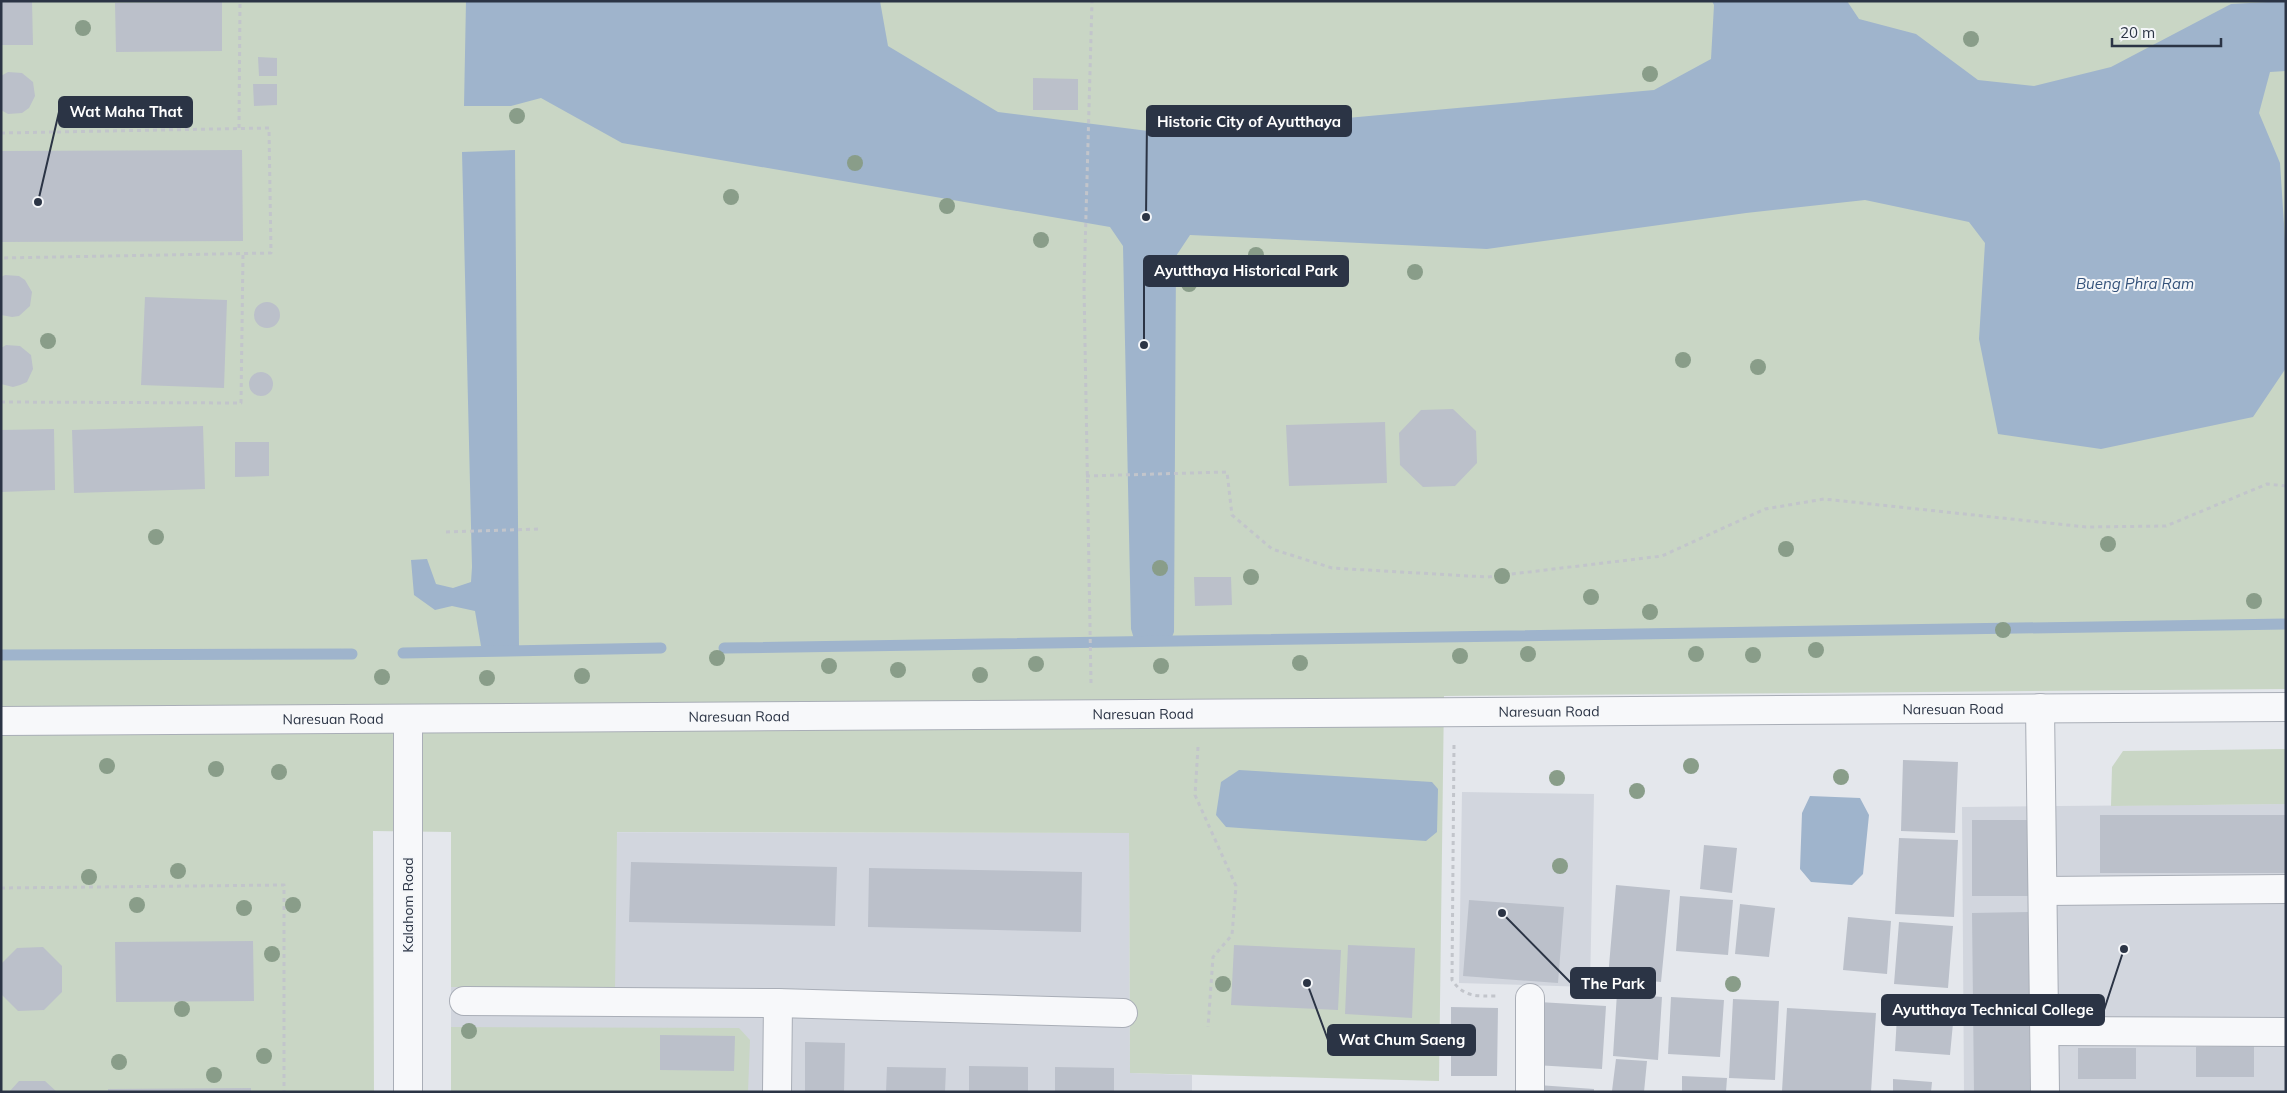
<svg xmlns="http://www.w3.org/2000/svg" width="2287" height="1093" font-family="Mulish,sans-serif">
<rect width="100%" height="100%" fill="#e4e7ec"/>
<!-- built -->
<path fill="#d2d6de" d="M1462,792L1594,794L1590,987L1459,983Z
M2286,804V1092H1964L1962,807Z
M451,832L1129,833L1130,1073L1192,1075V1092H451Z"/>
<!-- green -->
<path fill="#c9d6c5" d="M1,1H2286V689L1444,696L1439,1081L1130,1073L1129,833L617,832L615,989L451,987V832L373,831L374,1092H1Z
M2286,749V804L2111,806L2112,767L2123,751Z
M451,1027L739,1028L750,1040L748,1092H451Z"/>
<!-- water -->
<path fill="#9fb4cc" d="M466,1H880L888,46L998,112L1172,134L1654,90L1711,59L1714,5L1712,1H1847L1859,19L1916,34L1978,80L2034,86L2111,67L2231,4L2286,1V71L2270,72L2259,113L2280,163L2286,255V368L2253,417L2101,449L1998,434L1979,339L1985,243L1969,222L1865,200L1746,213L1487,249L1190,235L1176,256L1174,632L1170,642H1135L1131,629L1123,246L1110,227L622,143L541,98L511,106H464Z
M515,150L519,647L481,646L475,611L452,606L435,610L414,595L411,560L427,559L436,584L453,588L471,582L472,567L462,152Z
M1239,770L1432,782L1438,789L1437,832L1426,841L1226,827L1216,815L1221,782Z
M1810,796L1860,798L1869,815L1863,874L1852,885L1811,882L1800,869L1802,813Z"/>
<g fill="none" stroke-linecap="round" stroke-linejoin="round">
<!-- stream -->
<path stroke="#9fb4cc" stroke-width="11" d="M724,648L2286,624
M403,653L661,648
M1,655L352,654"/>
</g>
<!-- building -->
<path fill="#bbc0ca" d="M1,1H32L33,45H1Z
M222,2V51L116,52L115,3Z
M258,57L277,58V76H259Z
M8,72L22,73L33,82L35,96L29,108L22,113L8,114L1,110V76Z
M1033,78L1078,79V110H1033Z
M253,84H277V105L254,106Z
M242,150L243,241L1,242V151Z
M5,275L19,276L25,280L32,292L30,306L19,316L12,317L1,315V277Z
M145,297L227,300L224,388L141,385Z
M254 315a13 13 0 1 1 26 0a13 13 0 1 1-26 0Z
M6,345L20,346L31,355L33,369L27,382L20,385L13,387L1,384V348Z
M249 384a12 12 0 1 1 24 0a12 12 0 1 1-24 0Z
M1453,409L1476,431L1477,463L1455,486L1423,487L1400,465L1399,433L1421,410Z
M1385,422L1387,483L1289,486L1286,425Z
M203,426L205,489L74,493L72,430Z
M54,429L55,490L1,492V430Z
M235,442H269V476L235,477Z
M1194,577H1231L1232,605L1195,606Z
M1903,760L1958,762L1955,833L1901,831Z
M2100,815H2286V873H2100Z
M1972,820H2030V896H1972Z
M1899,838L1958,840L1954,917L1895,914Z
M1704,845L1737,848L1732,893L1700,889Z
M631,862L837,867L835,926L629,922Z
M869,868L1082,872L1081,932L868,927Z
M1616,885L1670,890L1661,982L1608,977Z
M1680,896L1733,900L1728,955L1676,951Z
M1469,900L1564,907L1558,983L1463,976Z
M1740,904L1775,908L1769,957L1735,954Z
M2029,912L2030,1092H1974L1972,913Z
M1848,917L1891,921L1887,974L1843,970Z
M1899,922L1953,926L1948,988L1894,984Z
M253,941L254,1001L116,1002L115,942Z
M1234,945L1341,950L1338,1010L1231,1005Z
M1348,945L1415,948L1412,1018L1345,1014Z
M43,947L62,966V992L44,1010L18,1011L1,994V964L17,948Z
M1617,993L1662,997L1658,1060L1613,1056Z
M1671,997L1724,1000L1720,1057L1668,1054Z
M1898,998L1955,1002L1950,1055L1895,1051Z
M1733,999L1779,1001L1775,1080L1729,1078Z
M1539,1002L1606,1006L1602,1069L1535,1065Z
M1451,1007L1498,1008L1497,1076H1451Z
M1787,1008L1876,1013L1871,1092L1782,1091Z
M660,1035L735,1036L734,1071L660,1070Z
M805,1042L845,1043L844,1092H805Z
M2254,1046V1077H2196V1047Z
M2078,1048H2136V1079H2078Z
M1616,1059L1647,1061L1644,1092L1612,1091Z
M969,1066L1028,1067V1092H969Z
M887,1067L946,1068L945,1092H886Z
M1055,1067L1114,1068V1092H1055Z
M1682,1076L1727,1078L1726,1092H1682Z
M1893,1079L1932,1082L1931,1092H1893Z
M19,1081H45L57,1092H9Z
M1538,1085L1594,1089V1092H1537Z
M251,1088V1092H108V1089Z"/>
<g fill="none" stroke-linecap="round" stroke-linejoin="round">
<!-- minor casing -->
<g stroke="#a9aeb7" stroke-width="30">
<g id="minor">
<path d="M2040,708L2045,1092"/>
<path d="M408,719V1092"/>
<path id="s1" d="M1,721L2286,707"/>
<path d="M2043,891L2286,889"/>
<path d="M1530,998V1092"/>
<path d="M464,1001L778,1003L1123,1013"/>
<path d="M2046,1031L2286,1032"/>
<path d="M777,1092L778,1003"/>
</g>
</g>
<!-- path -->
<path stroke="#c2c5cb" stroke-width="3" stroke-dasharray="4 4" stroke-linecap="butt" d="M239,128L240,1
M1,133L269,128L271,253L1,258
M1,402L241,403L243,253
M1086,476L1227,472L1232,515L1272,549L1332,568L1487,577L1662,556L1765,509L1824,499L2086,527L2166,526L2267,484L2286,486
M446,532L541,529
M1091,683L1084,286L1092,1
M1454,745L1452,980C1464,998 1478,996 1497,996
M1198,747L1195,795L1236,886L1232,935L1213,957L1208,1027
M1,888L284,885V1092"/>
<!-- minor -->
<use href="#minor" stroke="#f7f8fa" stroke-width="28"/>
</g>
<!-- trees -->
<g fill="#899d89">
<circle cx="83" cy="28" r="8"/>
<circle cx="1971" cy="39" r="8"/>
<circle cx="1650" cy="74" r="8"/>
<circle cx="517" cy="116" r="8"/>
<circle cx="855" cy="163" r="8"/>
<circle cx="731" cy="197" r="8"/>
<circle cx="947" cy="206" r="8"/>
<circle cx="1041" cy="240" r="8"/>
<circle cx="1256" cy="255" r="8"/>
<circle cx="1415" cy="272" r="8"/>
<circle cx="1189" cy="284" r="8"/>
<circle cx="48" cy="341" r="8"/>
<circle cx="1683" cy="360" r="8"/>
<circle cx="1758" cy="367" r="8"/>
<circle cx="156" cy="537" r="8"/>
<circle cx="2108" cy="544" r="8"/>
<circle cx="1786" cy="549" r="8"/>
<circle cx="1160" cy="568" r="8"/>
<circle cx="1502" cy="576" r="8"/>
<circle cx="1251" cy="577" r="8"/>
<circle cx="1591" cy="597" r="8"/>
<circle cx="2254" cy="601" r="8"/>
<circle cx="1650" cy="612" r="8"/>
<circle cx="2003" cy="630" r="8"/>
<circle cx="1816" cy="650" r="8"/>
<circle cx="1528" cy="654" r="8"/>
<circle cx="1696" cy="654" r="8"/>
<circle cx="1753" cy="655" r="8"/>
<circle cx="1460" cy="656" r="8"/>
<circle cx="717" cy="658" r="8"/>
<circle cx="1300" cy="663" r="8"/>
<circle cx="1036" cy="664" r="8"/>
<circle cx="829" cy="666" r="8"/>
<circle cx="1161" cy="666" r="8"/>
<circle cx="898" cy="670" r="8"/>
<circle cx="980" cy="675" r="8"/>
<circle cx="582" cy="676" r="8"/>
<circle cx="382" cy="677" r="8"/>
<circle cx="487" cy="678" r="8"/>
<circle cx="107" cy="766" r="8"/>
<circle cx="1691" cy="766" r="8"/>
<circle cx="216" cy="769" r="8"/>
<circle cx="279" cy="772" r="8"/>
<circle cx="1841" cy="777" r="8"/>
<circle cx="1557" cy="778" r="8"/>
<circle cx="1637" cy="791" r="8"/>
<circle cx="1560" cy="866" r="8"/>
<circle cx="178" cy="871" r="8"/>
<circle cx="89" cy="877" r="8"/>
<circle cx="137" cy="905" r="8"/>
<circle cx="293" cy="905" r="8"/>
<circle cx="244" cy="908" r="8"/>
<circle cx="272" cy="954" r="8"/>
<circle cx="1223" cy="984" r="8"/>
<circle cx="1733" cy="984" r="8"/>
<circle cx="182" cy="1009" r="8"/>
<circle cx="469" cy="1031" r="8"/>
<circle cx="264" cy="1056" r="8"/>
<circle cx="119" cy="1062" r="8"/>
<circle cx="214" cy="1075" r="8"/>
</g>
<g text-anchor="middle" stroke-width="4" stroke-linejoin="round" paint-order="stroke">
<!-- street labels -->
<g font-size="14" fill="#2b3445" stroke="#f4f6f9">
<text dy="5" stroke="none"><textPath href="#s1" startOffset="1952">Naresuan Road</textPath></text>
<text dy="5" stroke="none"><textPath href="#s1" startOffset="1548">Naresuan Road</textPath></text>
<text dy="5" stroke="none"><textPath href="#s1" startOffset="1142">Naresuan Road</textPath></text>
<text dy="5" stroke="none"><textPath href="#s1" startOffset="738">Naresuan Road</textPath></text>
<text dy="5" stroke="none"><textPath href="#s1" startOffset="332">Naresuan Road</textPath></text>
<text transform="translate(408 905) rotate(-90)" y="5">Kalahom Road</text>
</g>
<!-- water labels -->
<g font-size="15" font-style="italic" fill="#34527a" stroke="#f4f6f9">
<text x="2135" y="289">Bueng Phra Ram</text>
</g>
</g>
<!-- callouts -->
<path fill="none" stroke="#2b3445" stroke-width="2" d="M38 202L59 112M1146 217L1147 121M1144 345L1144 271M1502 913L1571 983M2124 949L2104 1010M1307 983L1328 1040"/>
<g fill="#2b3445" stroke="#f4f6f9" stroke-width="2">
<circle cx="38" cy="202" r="5"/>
<circle cx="1146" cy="217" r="5"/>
<circle cx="1144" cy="345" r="5"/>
<circle cx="1502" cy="913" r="5"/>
<circle cx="2124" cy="949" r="5"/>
<circle cx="1307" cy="983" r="5"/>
</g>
<g fill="#2b3445" stroke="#2b3445" stroke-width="2">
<rect x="59" y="97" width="133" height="30" rx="5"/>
<rect x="1147" y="106" width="204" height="30" rx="5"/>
<rect x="1144" y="256" width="204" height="30" rx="5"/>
<rect x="1571" y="968" width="84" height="30" rx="5"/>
<rect x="1882" y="995" width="222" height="30" rx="5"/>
<rect x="1328" y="1025" width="147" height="30" rx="5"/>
</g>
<g font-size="15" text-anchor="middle" font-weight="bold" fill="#fff">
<text x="126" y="117">Wat Maha That</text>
<text x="1249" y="127">Historic City of Ayutthaya</text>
<text x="1246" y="276">Ayutthaya Historical Park</text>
<text x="1613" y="989">The Park</text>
<text x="1993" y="1015">Ayutthaya Technical College</text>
<text x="1402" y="1045">Wat Chum Saeng</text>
</g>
<!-- border -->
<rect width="2287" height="1093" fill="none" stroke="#2b3445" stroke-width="5"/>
<!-- scale -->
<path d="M2112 38v8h109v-8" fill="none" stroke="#2b3445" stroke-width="2.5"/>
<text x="2120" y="38" font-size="15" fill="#2b3445" stroke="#f4f6f9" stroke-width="4" paint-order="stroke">20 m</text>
</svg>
